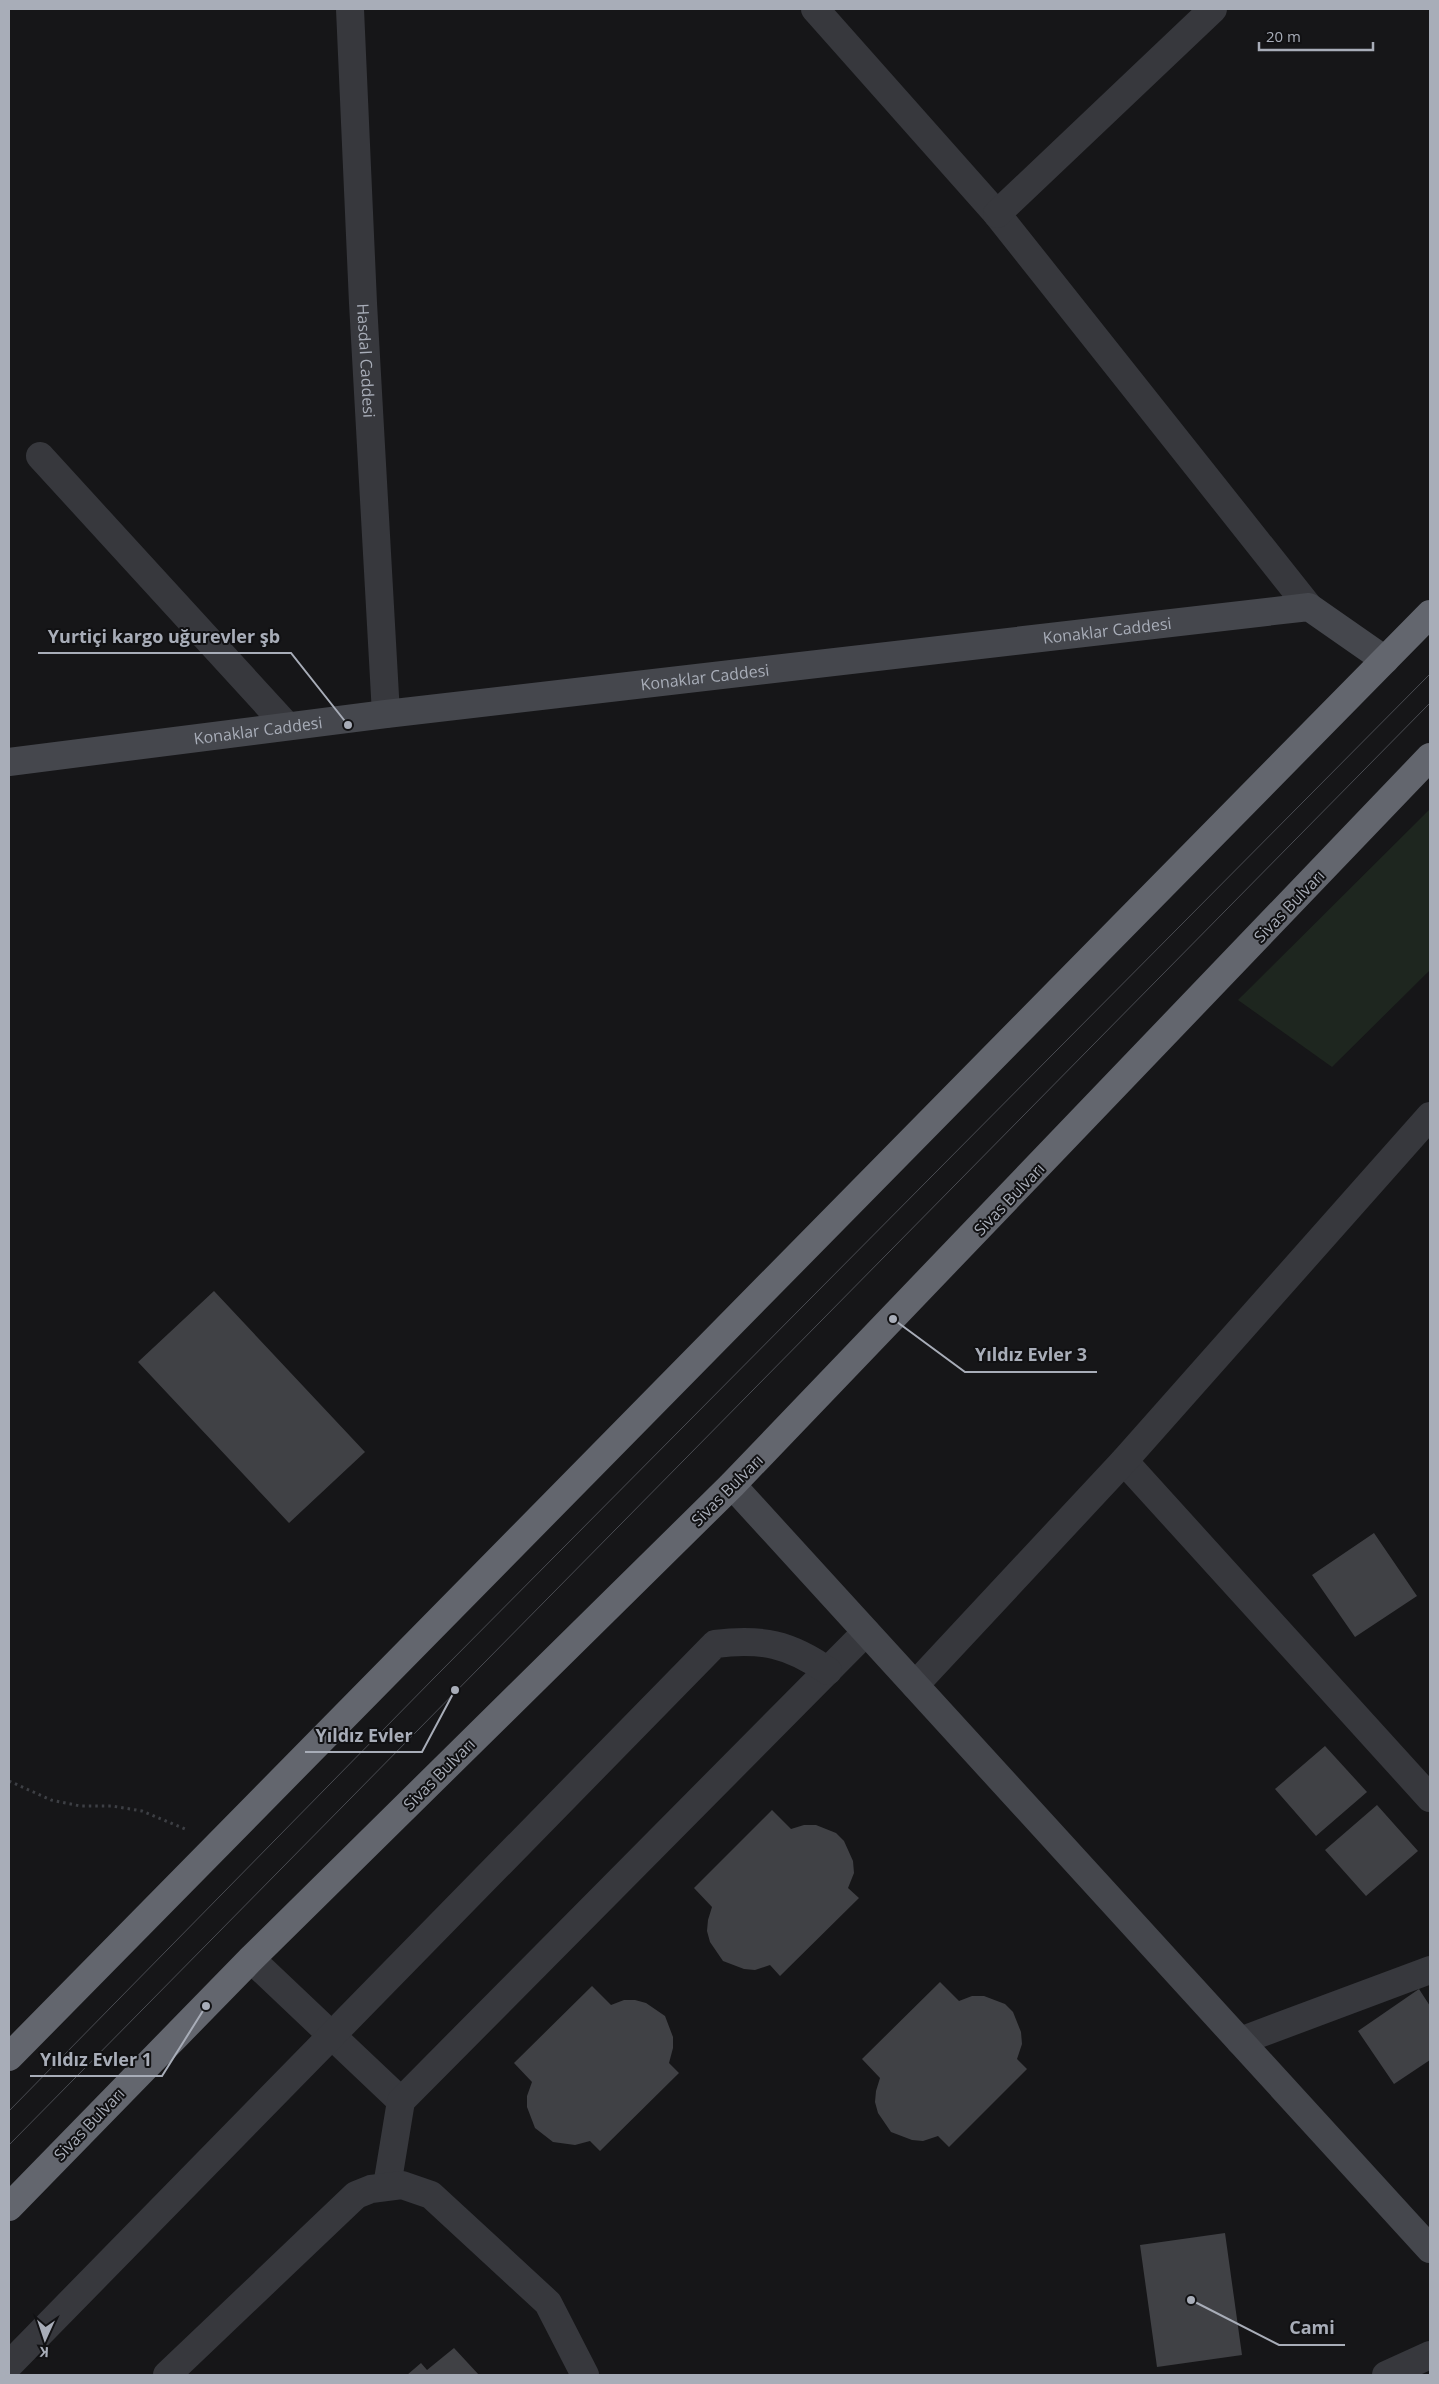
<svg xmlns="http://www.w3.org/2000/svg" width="1439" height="2384" font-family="'Open Sans',sans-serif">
<rect width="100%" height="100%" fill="#161618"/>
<!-- green -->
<path fill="#1e261f" d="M1430,809V970L1332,1067L1238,1000Z"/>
<!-- building -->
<path fill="#404145" d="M214,1291L365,1452L289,1523L138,1362Z
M1374,1533L1417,1596L1355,1637L1312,1575Z
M1325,1746L1367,1792L1316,1836L1275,1789Z
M1377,1805L1418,1851L1366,1896L1325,1850Z
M772,1810L791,1829L804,1825H816L836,1833L844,1841L853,1861L854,1873L848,1888L859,1898L780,1976L770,1965L755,1970L744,1969L723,1961L710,1942L707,1931L708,1920L712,1907L694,1888Z
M940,1982L959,2001L972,1996H984L1005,2004L1013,2012L1021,2032L1022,2044L1017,2059L1027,2069L949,2147L938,2136L923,2141L912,2140L891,2132L878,2113L875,2102L876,2091L880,2078L862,2059Z
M592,1986L611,2005L624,2000H635L646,2003L665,2016L673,2037V2048L669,2063L679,2073L600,2151L590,2141L575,2145L553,2142L535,2128L527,2107V2096L532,2082L514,2063Z
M1419,1989L1430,2006V2060L1394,2084L1358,2031Z
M1225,2233L1242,2355L1157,2367L1140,2245Z
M454,2348L479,2375H407L421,2363L427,2370Z"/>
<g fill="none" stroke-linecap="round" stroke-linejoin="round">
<!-- path -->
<path stroke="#3d3f44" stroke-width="3" stroke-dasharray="2.5 4" stroke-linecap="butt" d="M9,1781L51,1800L80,1806H112L142,1811L185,1829"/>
<!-- street -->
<g stroke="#37383d" stroke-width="28">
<path id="s1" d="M350,9L363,303L386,714"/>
<path d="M815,9L997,214L1309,607"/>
<path d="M997,214L1213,9"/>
<path d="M40,456L287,726"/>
<path d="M1124,1461L1430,1798"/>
<path d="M915,1685L1124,1461L1430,1116"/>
<path d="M251,1959L401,2101"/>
<path d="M1240,2041L1430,1970"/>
<path d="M387,2186L401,2101L866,1632"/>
<path d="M9,2365L715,1644C761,1638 790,1644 828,1671"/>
<path d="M167,2375L356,2195L371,2189L402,2185L431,2195L548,2303L585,2375"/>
<path d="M1386,2375L1430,2355"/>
</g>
<!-- secondary -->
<g stroke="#45474d" stroke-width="28">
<path id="s2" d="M9,762L386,714L1309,607L1385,660"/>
<path d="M732,1485L1430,2249"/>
</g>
<!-- highway -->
<path stroke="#63666e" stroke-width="28" d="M9,2057L1430,614
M9,2207L251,1959L732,1485L1430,757"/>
<!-- tram -->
<path stroke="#4a4c52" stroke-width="1" d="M9,2111L436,1676L1430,674
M9,2145L1430,703"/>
</g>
<g text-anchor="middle" stroke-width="4" stroke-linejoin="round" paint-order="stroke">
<!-- street labels -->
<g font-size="16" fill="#a8adb8" stroke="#111113">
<text dy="6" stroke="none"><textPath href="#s1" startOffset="352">Hasdal Caddesi</textPath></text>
<text dy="6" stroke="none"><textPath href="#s2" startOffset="1106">Konaklar Caddesi</textPath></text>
<text dy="6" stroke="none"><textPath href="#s2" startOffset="701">Konaklar Caddesi</textPath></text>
<text dy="6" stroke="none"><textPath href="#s2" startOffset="251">Konaklar Caddesi</textPath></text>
<text transform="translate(1289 906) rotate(-46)" y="6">Sivas Bulvarı</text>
<text transform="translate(1009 1199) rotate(-46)" y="6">Sivas Bulvarı</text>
<text transform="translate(727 1490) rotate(-45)" y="6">Sivas Bulvarı</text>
<text transform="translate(439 1774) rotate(-45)" y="6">Sivas Bulvarı</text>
<text transform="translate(89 2124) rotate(-46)" y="6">Sivas Bulvarı</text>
</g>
</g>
<!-- callouts -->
<path fill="none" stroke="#a8adb8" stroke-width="2" d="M348 725L291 653H38M893 1319L965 1372H1097M455 1690L422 1752H305M206 2006L162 2076H30M1191 2300L1279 2345H1345"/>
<g fill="#a8adb8" stroke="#111113" stroke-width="2">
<circle cx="348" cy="725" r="5"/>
<circle cx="893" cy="1319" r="5"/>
<circle cx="455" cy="1690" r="5"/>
<circle cx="206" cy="2006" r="5"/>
<circle cx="1191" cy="2300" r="5"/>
</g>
<g font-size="18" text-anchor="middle" font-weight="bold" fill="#a8adb8" stroke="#111113" stroke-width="4" stroke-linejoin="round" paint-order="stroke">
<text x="164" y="643">Yurtiçi kargo uğurevler şb</text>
<text x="1031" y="1361">Yıldız Evler 3</text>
<text x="364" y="1742">Yıldız Evler</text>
<text x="96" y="2066">Yıldız Evler 1</text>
<text x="1312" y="2334">Cami</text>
</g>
<!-- border -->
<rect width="1439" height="2384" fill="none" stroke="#a8adb8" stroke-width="20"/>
<!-- north arrow -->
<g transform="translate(45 2339) rotate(183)" stroke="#111113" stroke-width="4" paint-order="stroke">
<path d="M0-4L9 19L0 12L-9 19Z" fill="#a8adb8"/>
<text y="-8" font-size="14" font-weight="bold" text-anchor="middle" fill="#a8adb8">K</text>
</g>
<!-- scale -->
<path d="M1259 42v8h114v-8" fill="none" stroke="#a8adb8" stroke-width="2.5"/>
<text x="1266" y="42" font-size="15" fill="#a8adb8" stroke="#111113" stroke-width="4" paint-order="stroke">20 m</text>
</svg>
